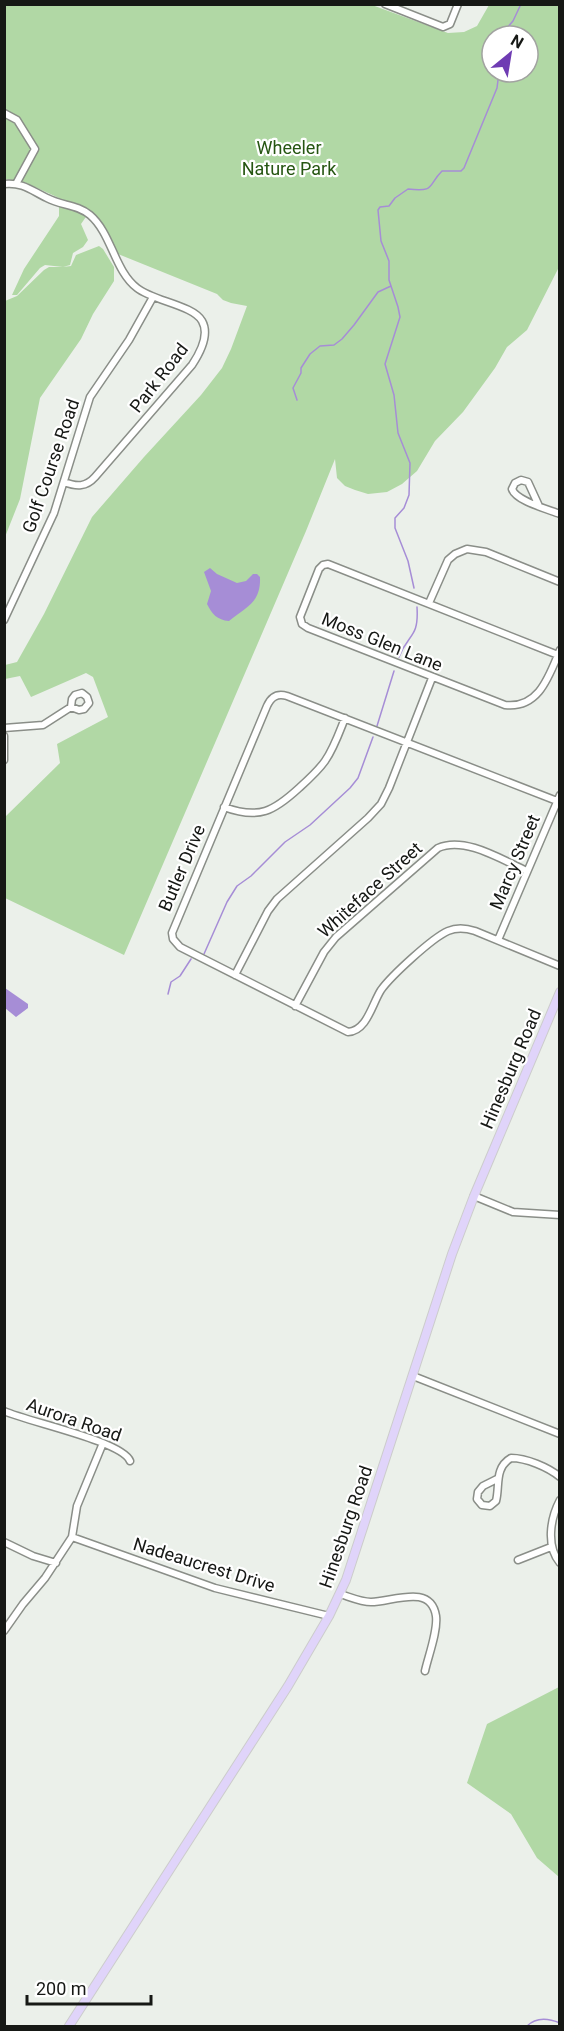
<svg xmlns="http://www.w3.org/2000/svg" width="564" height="2031" font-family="Roboto,sans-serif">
<rect width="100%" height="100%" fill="#ebf0ea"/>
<!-- green -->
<path fill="#b1d8a5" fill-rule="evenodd" d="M4,5H372L448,33L464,32L477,26L489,5H559V267L527,330L507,347L495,368L463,412L435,441L417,471L402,484L387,492L368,494L355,490L345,486L337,478L335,459L306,531L124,955L5,898V817L60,763L57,744L108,717L93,677L86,673L31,697L20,676L5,679V665L17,662L44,614L92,517L144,457L201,395L222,368L231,349L247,306L231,303L223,300L217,294L118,254L101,222L90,211L81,224L88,240L83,247L73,253L70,265L63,267L71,266L76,255L99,246L103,249L114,267V281L93,314L81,339L40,398L20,499L5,537V301L17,296L44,270L49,267H63L45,265L40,268L17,295H12L24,269L59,216V198L24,182L5,179ZM492,36H528V72H492Z
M559,1687H560L559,1877L537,1858L511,1814L467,1783L487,1724Z"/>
<!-- water -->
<path fill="#a68dd6" d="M210,568L217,574L237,583L246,581L253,574H257L260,577C261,603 246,607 229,621C217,620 212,614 207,604L211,591L204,572Z
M5,988L28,1004V1008L16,1017L5,1008Z"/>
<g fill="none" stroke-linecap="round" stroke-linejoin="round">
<!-- stream -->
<path stroke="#a68dd6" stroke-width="1.5" d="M500,36L513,21L521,4
M297,400L293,388L301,373V368L310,354L320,346L334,345L342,339L354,325L378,292L391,286
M414,588L408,561L395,528V518L404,508L409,495L410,463L398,433L394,395L385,364L400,317L398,307L389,280V261L381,241L378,210L380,207L389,206L395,198L408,189C436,192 427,186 442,171H461L464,168L497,88L499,72
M399,657C408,633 419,639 417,607
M377,726L394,671
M204,954L227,902L237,886L251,876L285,842L310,825L350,788L358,778L373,737
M168,994L171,982L180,976L191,959
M527,2026C536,2017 548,2018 560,2023"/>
<!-- minor casing -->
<g stroke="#8a8e88" stroke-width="9">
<path id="minor" d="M385,4L443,27L450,24L458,4
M4,113L17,120L35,149L16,184
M4,184C23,182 32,191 47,198C62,206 77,204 90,215C112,234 114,270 137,288C153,301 193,305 202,321C210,335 200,353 192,365L95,477C86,487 77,487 64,482
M539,506L528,482L521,480L515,483L512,489C516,501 547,509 560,514
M429,603L448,560L455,554L467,549L486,552L560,582
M4,620L54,513L90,397L129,340L153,297
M558,655L328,564L323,565L319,569L300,617L302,624L308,628L505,705C539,709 549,676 560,650
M4,728L43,725L71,707L79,710L84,709L89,703L87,697L82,693L75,695L72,699L71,707
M4,736V760
M557,801L287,696C277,693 271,697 267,706L172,933L173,939L180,947L348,1032C367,1031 372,1004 381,990C391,976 432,938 448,931C457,927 466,928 475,931L560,966
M224,807C259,820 274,811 299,788C309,779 318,771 325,761C334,748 339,733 345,718
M498,940L560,795
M235,975L268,911L277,899L368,818L381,804L389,788L432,678
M295,1006L324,952L336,937L438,848C465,836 502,860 527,871
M474,1196L513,1212L560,1215
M413,1376L560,1434
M4,1411C28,1422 122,1441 130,1461
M497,1479L483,1486L478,1492L477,1499L482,1505L490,1506L496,1501C500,1486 494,1468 511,1458C526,1458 548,1467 560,1477
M560,1500C550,1519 546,1546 560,1563
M72,1537L215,1588L329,1616
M4,1542L33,1556L56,1563
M518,1560L551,1547
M340,1594C350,1597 361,1602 371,1602C392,1602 431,1583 436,1616C438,1631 428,1657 425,1671
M4,1631L23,1604L45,1578L72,1537L77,1506L103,1443"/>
</g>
<!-- major casing -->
<g stroke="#ccc" stroke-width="10">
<path id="major" d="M69,2026L288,1686L329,1616L346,1580L452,1254L474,1196L560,992"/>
</g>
<!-- minor -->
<use href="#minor" stroke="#fff" stroke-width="6"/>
<!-- major -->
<use href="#major" stroke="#e0d4fa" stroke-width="8"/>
</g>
<g text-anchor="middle" stroke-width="4.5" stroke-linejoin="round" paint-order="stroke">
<!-- park labels -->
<g font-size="18" fill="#265612" stroke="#fff">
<text x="289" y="154">Wheeler<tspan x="289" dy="21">Nature Park</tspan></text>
</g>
<!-- street labels -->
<g font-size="18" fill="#161815" stroke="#fff">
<text transform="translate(159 378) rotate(-52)" y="6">Park Road</text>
<text transform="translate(51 466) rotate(-71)" y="6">Golf Course Road</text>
<text transform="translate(382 642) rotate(22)" y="6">Moss Glen Lane</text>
<text transform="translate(515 862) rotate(-67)" y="6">Marcy Street</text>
<text transform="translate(182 868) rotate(-67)" y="6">Butler Drive</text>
<text transform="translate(370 890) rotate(-42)" y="6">Whiteface Street</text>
<text transform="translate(511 1069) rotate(-67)" y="6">Hinesburg Road</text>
<text transform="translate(74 1420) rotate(19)" y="6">Aurora Road</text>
<text transform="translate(346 1527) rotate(-71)" y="6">Hinesburg Road</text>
<text transform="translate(204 1565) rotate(17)" y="6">Nadeaucrest Drive</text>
</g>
</g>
<!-- border -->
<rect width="564" height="2031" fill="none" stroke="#161815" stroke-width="12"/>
<!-- north arrow -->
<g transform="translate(510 54) rotate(30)"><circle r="28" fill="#ffffff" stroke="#a2a3a1" stroke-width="1.5"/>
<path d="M0-4.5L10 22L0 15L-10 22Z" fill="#6f3cb3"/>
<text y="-9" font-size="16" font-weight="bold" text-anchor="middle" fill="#161815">N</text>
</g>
<!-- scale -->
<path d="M27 1995v9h124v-9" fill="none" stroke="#161815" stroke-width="3"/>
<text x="36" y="1995" font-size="18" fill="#161815" stroke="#ffffff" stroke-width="4.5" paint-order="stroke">200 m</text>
</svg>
